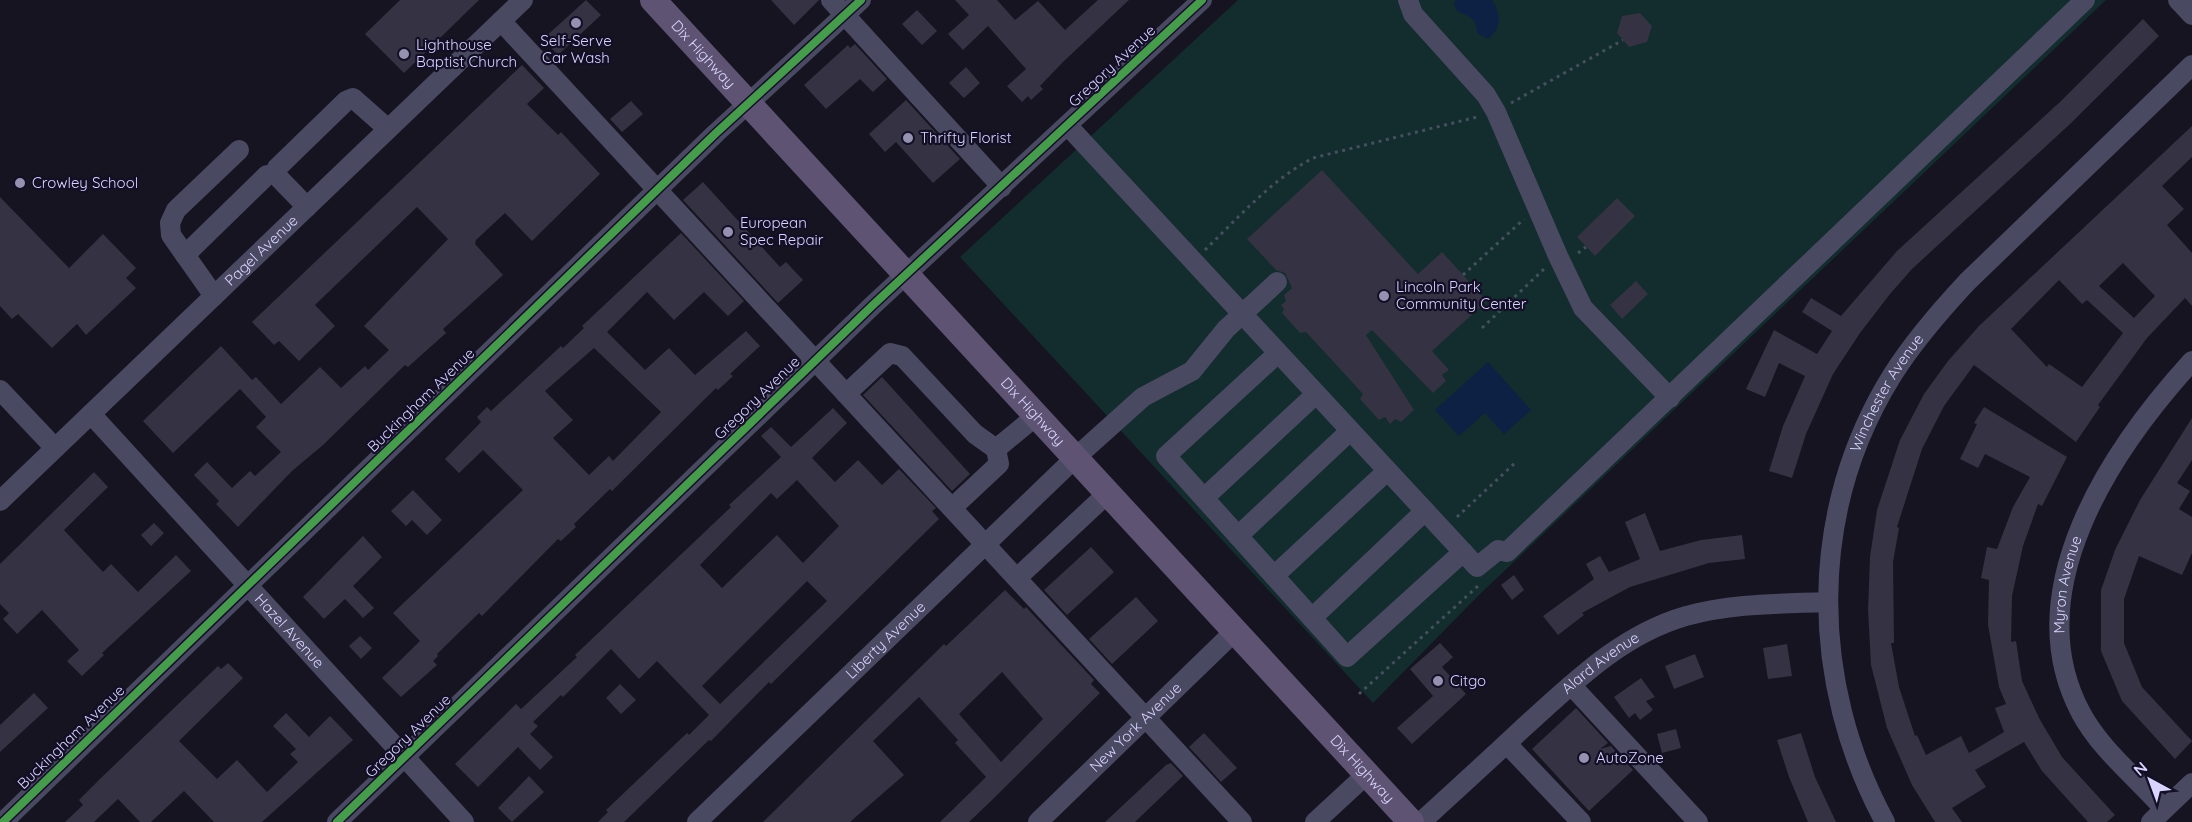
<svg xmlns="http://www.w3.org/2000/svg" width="2192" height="822" font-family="Quicksand,sans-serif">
<rect width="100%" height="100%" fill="#161421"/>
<!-- green -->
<path fill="#132c2d" d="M1238,0H2106L1479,595L1373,703L960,257Z"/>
<!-- water -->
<path fill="#0d2144" d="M1456,0H1492C1501,12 1502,29 1488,39L1477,33C1477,18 1470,17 1457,11L1454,3Z
M1488,362L1531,410L1504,434L1485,413L1459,436L1435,410Z"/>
<!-- building -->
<path fill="#343243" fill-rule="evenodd" d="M400,0H479L404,73L365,34Z
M586,0L601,15L558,55L543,39Z
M771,0H819L794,25Z
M955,0H997L1015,20L1038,1L1065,30L1098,0H1129L1063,62L1040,86L1043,89L1031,100L1028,96L1022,102L1007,86L1026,69L988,26L963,50L948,34L969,15Z
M917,10L937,31L922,45L902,24Z
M1640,13L1652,26L1647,42L1629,47L1617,33L1622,16Z
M2143,19L2159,36L2069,125L1912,269L1890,294L1860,333L1833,374L1806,434L1792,478L1769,471L1783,426L1805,376L1779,363L1765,397L1746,389L1774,330L1817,354L1832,331L1802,312L1811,298L1841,316L1897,251L2061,101Z
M855,44L887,79L873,92L860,79L826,109L804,85L848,45L850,48Z
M522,65L544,88L527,104L558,135L561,132L600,174L532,241L505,213L476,240L475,244L503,275L443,329L446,333L408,367L405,365L323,445L292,471L238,527L216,504L219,501L194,475L207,462L232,488L250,471L255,476L281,452L256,427L266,417L240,389L173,453L143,421L221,346L252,380L256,377L281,404L320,367L341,388L365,366L368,370L389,350L364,326L448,239L417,207L315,305L335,326L299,361L279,341L274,345L252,322Z
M966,67L980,83L964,98L949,83Z
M906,100L960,159L933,183L896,142L885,152L869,134Z
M631,101L643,114L622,132L610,119Z
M2192,126V157L2162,186L2184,209L2167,225L2192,253V306L2185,298L2147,338L2098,405L2100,407L2076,442L1974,365L1944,406L1922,449L1897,527L1899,528L1893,562L1894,643H1891L1899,687L1915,736L1917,735L1926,755L1961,736L1969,753L2004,732L1995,708L2006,704L1999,687L1988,625L1989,580L1981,578L1987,547L1997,549L2013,507L2030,477L1985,454L1978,468L1960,459L1977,424L1974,423L1984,407L2067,457L2042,506L2038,504L2023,546L2012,596L2011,642L2016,641L2022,681L2039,718L2062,757L2115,815L2107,822H2088L2042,771L2024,742L1975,770L1986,787L1952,808L1962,822H1935L1912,785L1887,728L1871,665L1868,610L1870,557L1877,510L1900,440L1924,394L1948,361L1979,326ZM2123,263L2155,296L2134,318L2099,286ZM2059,280L2082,304L2087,300L2123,333L2082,387L2049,364L2047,367L2011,329Z
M1322,170L1418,274L1442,252L1487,301L1432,351L1449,370L1442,375L1446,381L1433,393L1372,330L1366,335L1414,410L1401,422L1395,419L1390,424L1385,417L1379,420L1360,399L1363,394L1306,332L1300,333L1282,313L1284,309L1281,305L1286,301L1284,295L1292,288L1288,279L1285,273L1276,270L1247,239Z
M703,182L780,267L786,262L803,280L778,303L683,200Z
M0,197L69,268L103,234L136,268L126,278L136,288L86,335L77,324L52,348L18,314L12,319L0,306Z
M1617,198L1635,216L1595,256L1577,237Z
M681,233L744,301L728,316L704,292L674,320L647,292L607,332L645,370L669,348L695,375L746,331L760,346L730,374L733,376L718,390L716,388L612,491L610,489L574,524L576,527L561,541L558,539L482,616L479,613L437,654L438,656L433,661L437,665L401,697L382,678L420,641L393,613L523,490L483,450L459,473L445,459L481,422L477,417L487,407L491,411L561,346L563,348L584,328L582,326ZM594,348L661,412L613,461L609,456L589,475L553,438L573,420L545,391Z
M1636,281L1648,294L1622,319L1610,305Z
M882,377L970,474L952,491L863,395Z
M833,408L847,423L812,458L835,482L858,460L882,485L899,469L936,508L932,511L939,519L771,684L769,682L711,741L709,740L624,822H598L608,812L606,810L687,733L689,735L709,715L657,661L639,679L611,649L563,697L561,695L533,722L538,726L530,734L553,757L540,770L518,747L478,787L455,764L516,704L521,709L577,657L575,655L731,507L729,505L781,457L761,436L771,427L791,447ZM797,480L839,526L803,563L777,535L722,588L700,565L771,493L777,499ZM807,581L827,601L720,704L702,686Z
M2192,418V460L2177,483L2190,491L2179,509L2192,517V553L2182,575L2139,556L2124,599V643L2142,687L2192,741L2175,759L2122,701L2101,651V590L2115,550L2140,500Z
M94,472L108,487L64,530L103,572L111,564L138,592L176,555L191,571L102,653L104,655L82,676L67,661L79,650L42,610L17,634L3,619L9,613L0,604V564Z
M413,490L442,520L427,535L412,520L406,526L391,511Z
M1645,513L1660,551L1701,540L1742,535L1745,559L1709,563L1630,587L1582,613L1584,615L1558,635L1543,616L1594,579L1586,564L1600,556L1609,572L1640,559L1625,522Z
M154,523L164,533L151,546L141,535Z
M363,536L382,557L353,586L374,608L363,618L345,599L324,619L303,597Z
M1091,547L1114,572L1067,615L1044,590Z
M1514,575L1524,590L1512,600L1501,585Z
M1005,590L1024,609L1026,607L1094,680L1091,684L1100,693L991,801L969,822H940L986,777L955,743L958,740L919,697L873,741L904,775L850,822H763L944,644L946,646ZM1002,672L1043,719L1001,762L959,714Z
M1136,597L1158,621L1112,664L1089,639Z
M360,636L372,648L361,659L349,646Z
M1440,643L1453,657L1442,667L1466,694L1412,744L1397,728L1433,696L1410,669Z
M1787,644L1792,676L1768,679L1763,648Z
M1695,654L1704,677L1674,689L1665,666Z
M228,663L243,678L179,741L217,779L237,760L267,792L298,762L290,754L296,749L273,726L286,713L309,737L330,716L353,740L262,822H214L184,791L151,822H140L118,799L94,822H65L83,805L79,800L103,776L218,666L221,669Z
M1641,678L1655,697L1646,701L1653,710L1640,720L1635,713L1629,718L1614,697Z
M620,684L636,700L621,714L606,698Z
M34,693L48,708L0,752V725Z
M1576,708L1608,743L1600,749L1611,746L1633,770L1589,811L1532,749Z
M1676,729L1681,748L1662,753L1657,734Z
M1204,733L1237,768L1221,782L1189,747Z
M1801,733L1815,777L1836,822H1808L1789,777L1777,740Z
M1171,763L1183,776L1135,822H1105L1166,765Z
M529,776L544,792L512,822L498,808Z"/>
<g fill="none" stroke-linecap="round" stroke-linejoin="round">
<!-- path -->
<path stroke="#44505f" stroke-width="3" stroke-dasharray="3 4.5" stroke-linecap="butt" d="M1511,103L1623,40
M1205,250C1239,217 1271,180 1313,158L1477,117
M1578,253L1586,247
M1463,275L1524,219
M1482,328L1544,269
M1457,517L1516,462
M1359,694L1478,586"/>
<!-- minor -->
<g stroke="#4a4962" stroke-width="20">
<path d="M831,0L1002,187"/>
<path d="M1408,0L1413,14L1486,95L1496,112L1558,256L1583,308L1670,398"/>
<path d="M2178,0L2192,15"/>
<path d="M501,21L1242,822"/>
<path d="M1068,126L1477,567L1498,550L1507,552L2085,0"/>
<path d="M307,207L275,174L277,168L346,101L353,98L388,129"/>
<path d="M185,255L267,175"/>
<path d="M214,296L171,235L170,223L176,210L239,150"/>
<path d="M1278,353L1166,456L1347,657L1463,552"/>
<path d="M0,390L55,448"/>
<path d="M846,394L890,353L902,356L975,434L996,449L1036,416"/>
<path id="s1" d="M91,414L464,822"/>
<path d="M1204,498L1316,394"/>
<path id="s2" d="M0,501L523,0"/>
<path d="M952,508L999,464L996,449"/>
<path d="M1238,536L1350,431"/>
<path d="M1274,576L1387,471"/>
<path d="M1017,578L1108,493"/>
<path d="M1312,618L1425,511"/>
<path d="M1571,685L1698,822"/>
<path d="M1507,744L1581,822"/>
<path id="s3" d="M2164,809C2137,778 2100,749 2081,713C2016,591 2111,450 2192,361"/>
<path d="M3,822L716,133L861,0"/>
<path d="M337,822L873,305L1202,0"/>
<path id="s4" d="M697,822L1075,458L1143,397L1192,371L1226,329L1277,282"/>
<path id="s5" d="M1038,822L1235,631"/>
<path d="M1315,822L1367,774"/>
<path id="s6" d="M1421,822C1455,791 1489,760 1522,729C1572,684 1620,635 1686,616C1733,603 1779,604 1827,602"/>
<path id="s7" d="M1885,822C1809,682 1807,511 1893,374C1914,341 1940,311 1967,282L2192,65"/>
<path d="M2151,822L2192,783"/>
</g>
<!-- major -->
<path stroke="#5e5373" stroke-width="26" id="s8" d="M653,0L1411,822"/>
<!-- cycleway casing -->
<g stroke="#130f26" stroke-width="11">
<path id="cycleway" d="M3,822L716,133L861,0
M337,822L873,305L1202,0"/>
</g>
<!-- cycleway -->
<use href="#cycleway" stroke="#469c4c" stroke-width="8"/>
</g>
<!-- markers -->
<g fill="#9591b1" stroke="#130f26" stroke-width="2">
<circle cx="576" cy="23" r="6"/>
<circle cx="404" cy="54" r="6"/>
<circle cx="908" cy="138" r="6"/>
<circle cx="20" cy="183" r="6"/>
<circle cx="728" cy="232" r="6"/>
<circle cx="1384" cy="296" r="6"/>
<circle cx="1438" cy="681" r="6"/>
<circle cx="1584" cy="758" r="6"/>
</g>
<g text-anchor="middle" stroke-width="4.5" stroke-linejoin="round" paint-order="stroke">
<!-- poi labels -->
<g font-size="15" fill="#d9d4ff" stroke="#130f26" text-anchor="start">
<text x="576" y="46" text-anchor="middle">Self-Serve<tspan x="576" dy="17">Car Wash</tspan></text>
<text x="416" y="50">Lighthouse<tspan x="416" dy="17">Baptist Church</tspan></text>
<text x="920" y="143">Thrifty Florist</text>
<text x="32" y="188">Crowley School</text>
<text x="740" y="228">European<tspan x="740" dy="17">Spec Repair</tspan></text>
<text x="1396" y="292">Lincoln Park<tspan x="1396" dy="17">Community Center</tspan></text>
<text x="1450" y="686">Citgo</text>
<text x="1596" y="763">AutoZone</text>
</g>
<!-- street labels -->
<g font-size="15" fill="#d9d4ff" stroke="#130f26">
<text dy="5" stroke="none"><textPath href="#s8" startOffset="74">Dix Highway</textPath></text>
<text transform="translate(1112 66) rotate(-43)" y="5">Gregory Avenue</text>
<text dy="5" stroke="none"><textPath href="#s2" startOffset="362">Pagel Avenue</textPath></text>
<text dy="5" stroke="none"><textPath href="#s7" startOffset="450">Winchester Avenue</textPath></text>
<text transform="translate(757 398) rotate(-44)" y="5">Gregory Avenue</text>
<text transform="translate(421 400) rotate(-44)" y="5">Buckingham Avenue</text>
<text dy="5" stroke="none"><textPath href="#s8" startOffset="560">Dix Highway</textPath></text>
<text dy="5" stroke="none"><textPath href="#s3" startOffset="260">Myron Avenue</textPath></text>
<text dy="5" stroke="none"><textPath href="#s1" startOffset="294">Hazel Avenue</textPath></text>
<text dy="5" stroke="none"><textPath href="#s4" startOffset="262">Liberty Avenue</textPath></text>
<text dy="5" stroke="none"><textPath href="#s6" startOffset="240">Alard Avenue</textPath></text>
<text dy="5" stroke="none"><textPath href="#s5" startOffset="136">New York Avenue</textPath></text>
<text transform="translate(408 736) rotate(-44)" y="5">Gregory Avenue</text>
<text transform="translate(71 737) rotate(-44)" y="5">Buckingham Avenue</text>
<text dy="5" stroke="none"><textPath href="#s8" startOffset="1046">Dix Highway</textPath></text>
</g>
</g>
<!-- north arrow -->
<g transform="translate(2150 780) rotate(319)" stroke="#130f26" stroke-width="4.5" paint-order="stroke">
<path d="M0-4.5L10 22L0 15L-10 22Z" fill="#d9d4ff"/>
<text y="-9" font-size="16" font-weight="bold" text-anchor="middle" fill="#d9d4ff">N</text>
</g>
</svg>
